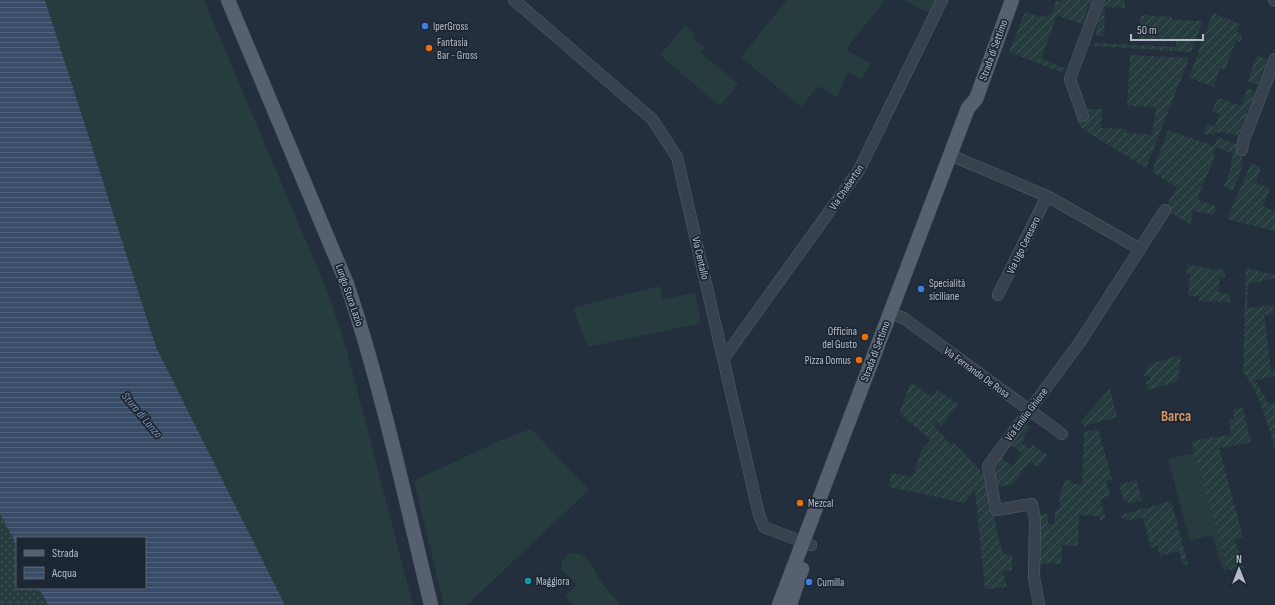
<svg xmlns="http://www.w3.org/2000/svg" width="1275" height="605" font-family="'Sofia Sans Condensed',sans-serif">
<defs>
<pattern id="park-dots" width="8" height="8" patternUnits="userSpaceOnUse"><rect width="8" height="8" fill="#263c3f"/><path d="M2 2h.1M6 6h.1" fill="none" stroke="#435659" stroke-width="1.8" stroke-linecap="round"/></pattern>
<pattern id="garden-furrows" width="10" height="10" patternUnits="userSpaceOnUse"><rect width="10" height="10" fill="#263c3f"/><path d="M-1 1l2-2M0 10L10 0M9 11l2-2" fill="none" stroke="#435659"/></pattern>
<pattern id="water-rules" width="6" height="5" patternUnits="userSpaceOnUse"><rect width="6" height="5" fill="#394c67"/><path d="M0 2.5h6" fill="none" stroke="#53647b"/></pattern>
</defs>
<rect width="100%" height="100%" fill="#242f3e"/>
<!-- grass -->
<path fill="#263c3f" d="M45,0H204L330,298L347,351L413,605H285L156,347Z
M787,0H885L848,47V51L870,63L862,79L848,72L837,98L818,86L801,107L741,57Z
M904,0H936L931,11L926,12Z
M685,26L696,35L693,38L705,48L701,53L738,84L720,106L660,55Z
M660,286L663,300L695,292L701,323L588,347L573,308Z
M531,429L589,490L467,605H444L414,481L501,440Z
M1195,453L1228,570L1224,571L1222,567L1212,535L1190,541L1168,459Z
M569,553C589,553 590,564 599,579C605,588 614,597 621,605H574L565,597L577,585L561,569L562,561Z"/>
<!-- park -->
<path fill="url(#park-dots)" d="M0,514L17,546V588H39L48,605H0Z"/>
<!-- garden -->
<path fill="url(#garden-furrows)" d="M1061,0H1091L1082,24L1057,15L1041,59L1065,68L1063,72L1055,70L1009,52L1025,12C1034,15 1042,19 1052,14L1056,1L1060,2Z
M1106,0H1125V8L1105,7L1104,36H1096L1097,26Z
M1213,13L1240,24L1237,32L1243,35L1240,42L1236,40L1225,70L1220,68L1214,87L1189,77Z
M1141,15L1172,17V20L1203,21L1191,52L1095,46V43L1176,47V41L1139,39Z
M1130,55L1189,58L1146,168L1084,130L1079,125L1076,118L1088,113L1089,109H1102L1101,128L1127,129V133L1152,135L1156,107L1127,106Z
M1257,55L1268,59L1257,85L1248,81Z
M1248,88L1255,91L1238,136L1222,132L1203,135L1207,124L1215,127L1219,114L1212,111L1217,99H1222L1241,106Z
M1168,130L1214,146L1218,137L1238,145L1236,152L1241,154C1246,165 1237,179 1233,190L1224,186L1232,165L1230,163L1234,154L1216,147L1213,156L1215,157L1197,199L1217,207L1213,215L1192,210L1191,225L1168,211V203L1177,187L1152,172Z
M1251,163L1261,167L1256,183L1270,188L1263,206L1275,211V231L1227,219Z
M1187,264L1216,270L1217,268L1225,270V277H1220L1218,293L1230,294V302L1199,301V296H1188L1190,274L1186,273Z
M1246,268L1275,275V278L1248,284L1247,308L1273,305L1274,314L1264,315L1271,370H1275V376L1255,380L1268,403L1275,402V450C1267,423 1261,395 1243,372Z
M1181,355L1178,381L1148,390L1146,382L1151,380L1149,375L1144,376L1149,364Z
M911,382L932,397L937,390L958,404L941,427L937,422L934,426L951,445L954,443L987,477L997,532L1003,554L1012,555V570L1003,572L1007,587L985,589L975,490L964,503L889,487L891,473L912,477L923,447L931,440L899,413Z
M1110,389L1117,417L1084,426L1080,422Z
M1243,408L1251,442L1219,448L1243,537L1235,540L1244,568L1228,570L1191,441L1231,435L1229,420L1234,419L1233,409Z
M1025,423L1030,427L1023,437L1025,438L1022,443L1030,449L1033,445L1047,455L1038,467L1030,462L1013,484L996,487L991,467L1000,457L1012,466L1022,454L1010,444Z
M1098,429L1112,479L1106,481L1110,495L1100,500L1106,519L1100,520L1099,516L1079,515L1078,546L1062,545L1061,564L1038,563V513L1048,514V524H1055V509H1060L1059,497L1066,478L1075,484H1082L1084,432Z
M1136,480L1142,500L1128,504L1127,500L1124,501L1119,485Z
M1171,501L1188,564L1183,565L1179,551L1160,556L1157,546L1151,548L1143,517L1126,521L1125,517L1122,518L1121,515Z"/>
<!-- water -->
<path fill="url(#water-rules)" d="M0,0H45L156,347L285,605H48L39,588H145V538H17V546L0,514Z"/>
<g fill="none" stroke-linecap="round" stroke-linejoin="round">
<!-- minor casing -->
<g stroke="#565f6c" stroke-width="12">
<path id="minor" d="M514,0L652,119L677,157L759,515L764,527L811,545
M1274,0L1275,1
M1083,116L1070,79L1099,0
M1242,150L1243,142L1275,59
M950,155L1047,196L1140,249
M998,295L1047,196
M890,312L905,319L1062,434
M724,358L859,170L942,0
M1039,605L1034,577L1035,520L1032,504L996,510L988,466L1080,342L1165,210"/>
</g>
<!-- major casing -->
<g stroke="#414a57" stroke-width="15">
<path id="major" d="M228,0L347,284C382,389 405,498 431,605
M779,605L968,108L976,99L1012,0
M790,605L802,569"/>
</g>
<!-- minor -->
<use href="#minor" stroke="#38414e" stroke-width="11"/>
<!-- major -->
<use href="#major" stroke="#56606e" stroke-width="14"/>
</g>
<!-- markers -->
<g fill="#3f7fe0" stroke="#1d2633" stroke-width="1.5">
<circle cx="425" cy="26" r="4"/>
<circle cx="921" cy="289" r="4"/>
<circle cx="809" cy="582" r="4"/>
</g>
<g fill="#e8710a" stroke="#1d2633" stroke-width="1.5">
<circle cx="429" cy="48" r="4"/>
<circle cx="865" cy="337" r="4"/>
<circle cx="859" cy="360" r="4"/>
<circle cx="800" cy="503" r="4"/>
</g>
<circle fill="#0f9aa8" stroke="#1d2633" stroke-width="1.5" cx="528" cy="581" r="4"/>
<g text-anchor="middle" stroke-width="3.5" stroke-linejoin="round" paint-order="stroke">
<!-- poi labels -->
<g font-size="11" fill="#b4bcc9" stroke="#1d2633" text-anchor="start">
<text x="433" y="30">IperGross</text>
<text x="437" y="46">Fantasia<tspan x="437" dy="13">Bar - Gross</tspan></text>
<text x="929" y="287">Specialità<tspan x="929" dy="13">siciliane</tspan></text>
<text x="857" y="335" text-anchor="end">Officina<tspan x="857" dy="13">del Gusto</tspan></text>
<text x="851" y="364" text-anchor="end">Pizza Domus</text>
<text x="808" y="507">Mezcal</text>
<text x="536" y="585">Maggiora</text>
<text x="817" y="586">Cumilla</text>
</g>
<!-- street labels -->
<g font-size="11" fill="#b4bcc9" stroke="#1d2633">
<text transform="translate(993 50) rotate(-70)" y="4">Strada di Settimo</text>
<text transform="translate(846 187) rotate(-56)" y="4">Via Chaberton</text>
<text transform="translate(1023 245) rotate(-64)" y="4">Via Ugo Ceresero</text>
<text transform="translate(701 258) rotate(77)" y="4">Via Centallo</text>
<text transform="translate(350 295) rotate(71)" y="4">Lungo Stura Lazio</text>
<text transform="translate(875 351) rotate(-69)" y="4">Strada di Settimo</text>
<text transform="translate(977 372) rotate(36)" y="4">Via Fernando De Rosa</text>
<text transform="translate(1026 414) rotate(-53)" y="4">Via Emilio Ghione</text>
</g>
<!-- water labels -->
<g font-size="12" font-style="italic" fill="#7c92b1" stroke="#1d2633">
<text transform="translate(142 415) rotate(50)" y="4">Stura di Lanzo</text>
</g>
<!-- district labels -->
<g font-size="15" font-weight="bold" fill="#d59563" stroke="#1d2633">
<text x="1176" y="421">Barca</text>
</g>
</g>
<!-- legend -->
<rect x="16" y="537" width="130" height="52" fill="#1d2633" stroke="#59626f"/>
<rect x="24" y="550" width="20" height="6" fill="#56606e" stroke="#59626f"/>
<text x="52" y="557" font-size="12" fill="#b4bcc9">Strada</text>
<rect x="24" y="567" width="20" height="12" fill="url(#water-rules)" stroke="#59626f"/>
<text x="52" y="577" font-size="12" fill="#b4bcc9">Acqua</text>
<!-- north arrow -->
<g transform="translate(1239 569)" stroke="#1d2633" stroke-width="3" paint-order="stroke">
<path d="M0-3L7 15L0 10L-7 15Z" fill="#b4bcc9"/>
<text y="-6" font-size="11" font-weight="bold" text-anchor="middle" fill="#b4bcc9">N</text>
</g>
<!-- scale -->
<path d="M1131 34v6h72v-6" fill="none" stroke="#b4bcc9" stroke-width="2"/>
<text x="1137" y="34" font-size="12" fill="#b4bcc9" stroke="#1d2633" stroke-width="3" paint-order="stroke">50 m</text>
</svg>
